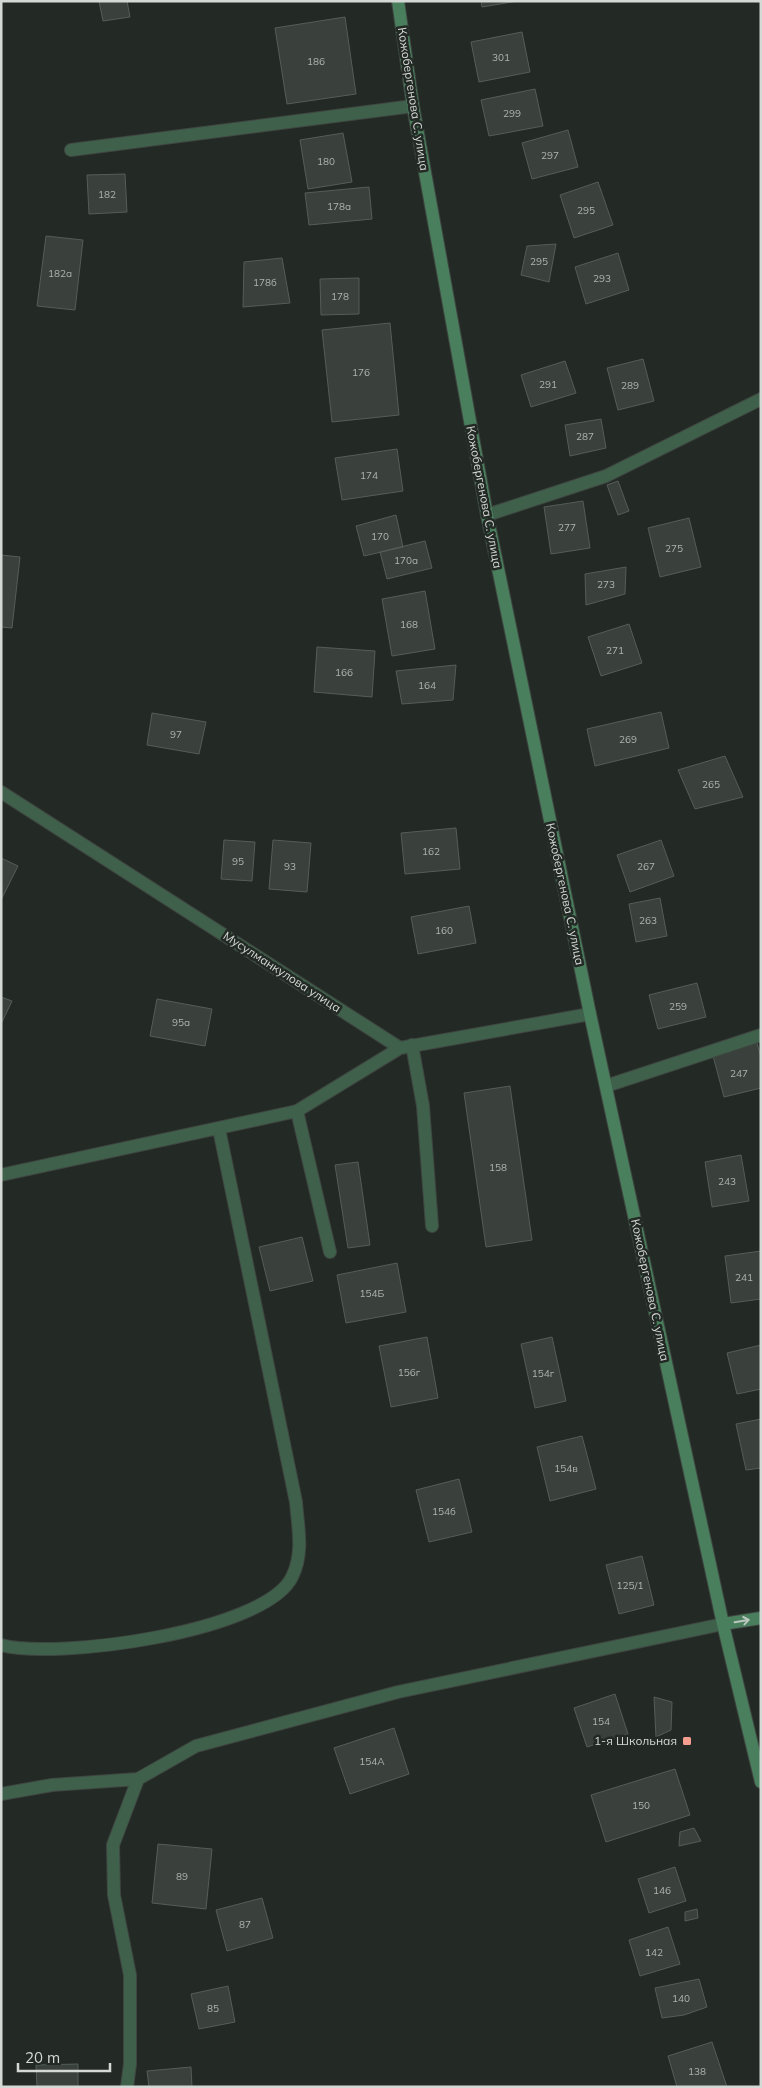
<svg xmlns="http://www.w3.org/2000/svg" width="762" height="2088" font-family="Mulish,sans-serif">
<rect width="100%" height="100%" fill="#232a25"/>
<!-- building -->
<path fill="#3a413c" stroke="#555d58" d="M99,1H127L130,17L103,21Z
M481,1H518L482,7Z
M345,17L356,94L287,104L275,28Z
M522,32L530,72L479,82L471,42Z
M535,89L543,126L489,136L481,100Z
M568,130L578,167L532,179L522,143Z
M343,133L352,182L308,189L300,140Z
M125,174L127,212L89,214L87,175Z
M598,182L613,225L574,238L560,195Z
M369,187L372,219L309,225L305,193Z
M46,236L83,240L75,310L37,306Z
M556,244L549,282L521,275L527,246Z
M618,253L629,290L586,304L575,267Z
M282,258L290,303L243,307L244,262Z
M359,278V314L321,315L320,279Z
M390,323L399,415L332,422L322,330Z
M643,359L654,401L618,410L607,368Z
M565,361L576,393L531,407L521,375Z
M601,419L606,448L570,456L565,425Z
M397,449L403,491L342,500L335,458Z
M618,481L629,511L618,515L607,485Z
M583,501L590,548L551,554L544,507Z
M396,515L403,547L364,556L356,526Z
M689,518L701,567L660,577L648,528Z
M425,541L432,568L387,579L380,552Z
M1,555L20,557L12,628L1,627Z
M626,567L625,594L586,605L585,574Z
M425,591L435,649L392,656L382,599Z
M629,624L642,663L601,676L588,637Z
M317,647L375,651L372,697L314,692Z
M456,665L453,700L402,704L396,671Z
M661,712L669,748L595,766L587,729Z
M152,713L206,722L199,754L147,745Z
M725,756L743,797L695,809L678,770Z
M456,828L460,869L405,874L401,833Z
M224,840L255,842L252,881L221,879Z
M273,840L311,843L307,892L269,889Z
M661,840L674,876L630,892L617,855Z
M1,858L18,866L1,900Z
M660,898L667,936L636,942L629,904Z
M469,906L476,943L418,954L411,917Z
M697,983L706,1017L658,1029L649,995Z
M1,997L12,1001L1,1024Z
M157,999L212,1009L205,1046L150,1036Z
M756,1040L761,1057V1088L724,1097L712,1052Z
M510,1086L532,1240L486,1247L464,1093Z
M741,1155L749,1201L712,1207L705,1162Z
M358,1162L370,1245L348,1248L335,1165Z
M302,1237L313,1281L270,1291L259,1247Z
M761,1251V1299L731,1303L725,1256Z
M397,1263L406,1312L346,1323L337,1275Z
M427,1337L438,1398L391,1407L379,1346Z
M552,1337L566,1401L535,1408L521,1344Z
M761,1345V1389L737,1394L727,1353Z
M761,1419V1468L746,1470L736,1424Z
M582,1436L596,1489L550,1501L537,1447Z
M459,1479L472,1532L429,1542L416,1490Z
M642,1556L654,1605L619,1614L606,1565Z
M615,1694L628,1734L587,1747L574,1708Z
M654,1697L672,1702L671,1730L656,1737Z
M394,1728L409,1774L350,1794L334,1748Z
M675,1769L690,1815L606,1842L591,1795Z
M694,1828L701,1841L679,1846L680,1832Z
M158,1844L212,1849L206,1909L152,1903Z
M675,1867L686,1901L649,1913L638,1879Z
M262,1898L273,1938L227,1951L216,1910Z
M697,1909L698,1918L685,1921V1912Z
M668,1927L680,1964L640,1976L629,1940Z
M699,1979L707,2007L684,2015L662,2018L655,1988Z
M228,1986L235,2022L199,2029L191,1994Z
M712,2042L727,2087H677L668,2056Z
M78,2064V2087H37L36,2065Z
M191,2067L192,2087H149L147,2071Z"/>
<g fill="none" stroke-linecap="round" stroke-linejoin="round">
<!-- lane casing -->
<g stroke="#3f4641" stroke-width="14">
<path id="lane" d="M412,1045L423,1106L432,1226
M1,1175L297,1111
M1,1645C56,1660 265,1632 292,1577C304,1553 298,1528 296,1502L219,1129"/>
</g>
<!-- street casing -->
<g stroke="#3f4641" stroke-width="14">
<path id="street" d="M71,150L413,106
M487,515L606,476L761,399
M1,792L400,1048L590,1014
M606,1086L761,1035
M330,1252L297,1111L400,1048
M1,1794L52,1785L138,1779L196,1746L398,1692L723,1624
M127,2087L130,2064V1975L114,1895L113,1845L138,1779"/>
</g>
<!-- secondary casing -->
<g stroke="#3f4641" stroke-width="14">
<path id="secondary" d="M398,1L413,106L487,515L590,1014L723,1624L761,1782
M723,1624L761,1618"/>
</g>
<!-- lane -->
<use href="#lane" stroke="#3f604b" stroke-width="12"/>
<!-- street -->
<use href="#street" stroke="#3f604b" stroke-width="12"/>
<!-- secondary -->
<use href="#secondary" stroke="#4a7f5e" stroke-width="12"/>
</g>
<!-- one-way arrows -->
<defs><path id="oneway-shaft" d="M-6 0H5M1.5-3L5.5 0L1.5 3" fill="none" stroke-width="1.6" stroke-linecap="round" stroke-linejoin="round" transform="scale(1.25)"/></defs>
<use stroke="#b9c7be" href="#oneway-shaft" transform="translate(742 1621) rotate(-9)"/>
<!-- markers -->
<rect fill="#f59d8f" stroke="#232a25" stroke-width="2" x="682" y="1736" width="10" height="10" rx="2.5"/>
<g text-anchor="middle" stroke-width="5" stroke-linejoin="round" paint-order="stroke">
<!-- number labels -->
<g font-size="10" fill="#aeb3b0">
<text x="501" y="61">301</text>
<text x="316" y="65">186</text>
<text x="512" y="117">299</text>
<text x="550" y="159">297</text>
<text x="326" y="165">180</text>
<text x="107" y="198">182</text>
<text x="339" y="210">178а</text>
<text x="586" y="214">295</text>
<text x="539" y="265">295</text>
<text x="60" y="277">182а</text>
<text x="602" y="282">293</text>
<text x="265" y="286">178б</text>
<text x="340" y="300">178</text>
<text x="361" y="376">176</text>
<text x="548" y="388">291</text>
<text x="630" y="389">289</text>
<text x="585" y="440">287</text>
<text x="369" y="479">174</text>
<text x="567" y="531">277</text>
<text x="380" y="540">170</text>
<text x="674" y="552">275</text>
<text x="406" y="564">170а</text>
<text x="606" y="588">273</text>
<text x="409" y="628">168</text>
<text x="615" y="654">271</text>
<text x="344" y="676">166</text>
<text x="427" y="689">164</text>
<text x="176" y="738">97</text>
<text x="628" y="743">269</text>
<text x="711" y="788">265</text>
<text x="431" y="855">162</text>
<text x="238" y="865">95</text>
<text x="290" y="870">93</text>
<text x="646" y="870">267</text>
<text x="648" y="924">263</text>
<text x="444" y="934">160</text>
<text x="678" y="1010">259</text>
<text x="181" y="1026">95а</text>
<text x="739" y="1077">247</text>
<text x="498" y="1171">158</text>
<text x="727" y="1185">243</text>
<text x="744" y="1281">241</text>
<text x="372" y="1297">154Б</text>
<text x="409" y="1376">156г</text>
<text x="543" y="1377">154г</text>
<text x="566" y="1472">154в</text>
<text x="444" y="1515">154б</text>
<text x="630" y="1589">125/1</text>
<text x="601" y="1725">154</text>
<text x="372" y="1765">154А</text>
<text x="641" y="1809">150</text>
<text x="182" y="1880">89</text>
<text x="662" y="1894">146</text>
<text x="245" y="1928">87</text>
<text x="654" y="1956">142</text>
<text x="681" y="2002">140</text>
<text x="213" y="2012">85</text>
<text x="697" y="2075">138</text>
</g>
<!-- street labels -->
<g font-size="12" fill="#d5d9d6" stroke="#232a25">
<text transform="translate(413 99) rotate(81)" y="4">Кожобергенова С. улица</text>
<text transform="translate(484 497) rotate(79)" y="4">Кожобергенова С. улица</text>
<text transform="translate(565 894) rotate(78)" y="4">Кожобергенова С. улица</text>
<text transform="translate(282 972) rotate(33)" y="4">Мусулманкулова улица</text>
<text transform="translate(650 1290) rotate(78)" y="4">Кожобергенова С. улица</text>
</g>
<!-- poi labels -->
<g font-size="12" fill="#d5d9d6" stroke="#232a25" text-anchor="end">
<text x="677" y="1745">1-я Школьная</text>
</g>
</g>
<!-- border -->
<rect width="762" height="2088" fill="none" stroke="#d5d9d6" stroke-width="5"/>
<!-- scale -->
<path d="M18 2063v8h92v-8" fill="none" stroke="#d5d9d6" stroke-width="2.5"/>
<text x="25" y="2063" font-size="15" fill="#d5d9d6" stroke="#232a25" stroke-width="4" paint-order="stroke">20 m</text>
</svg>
